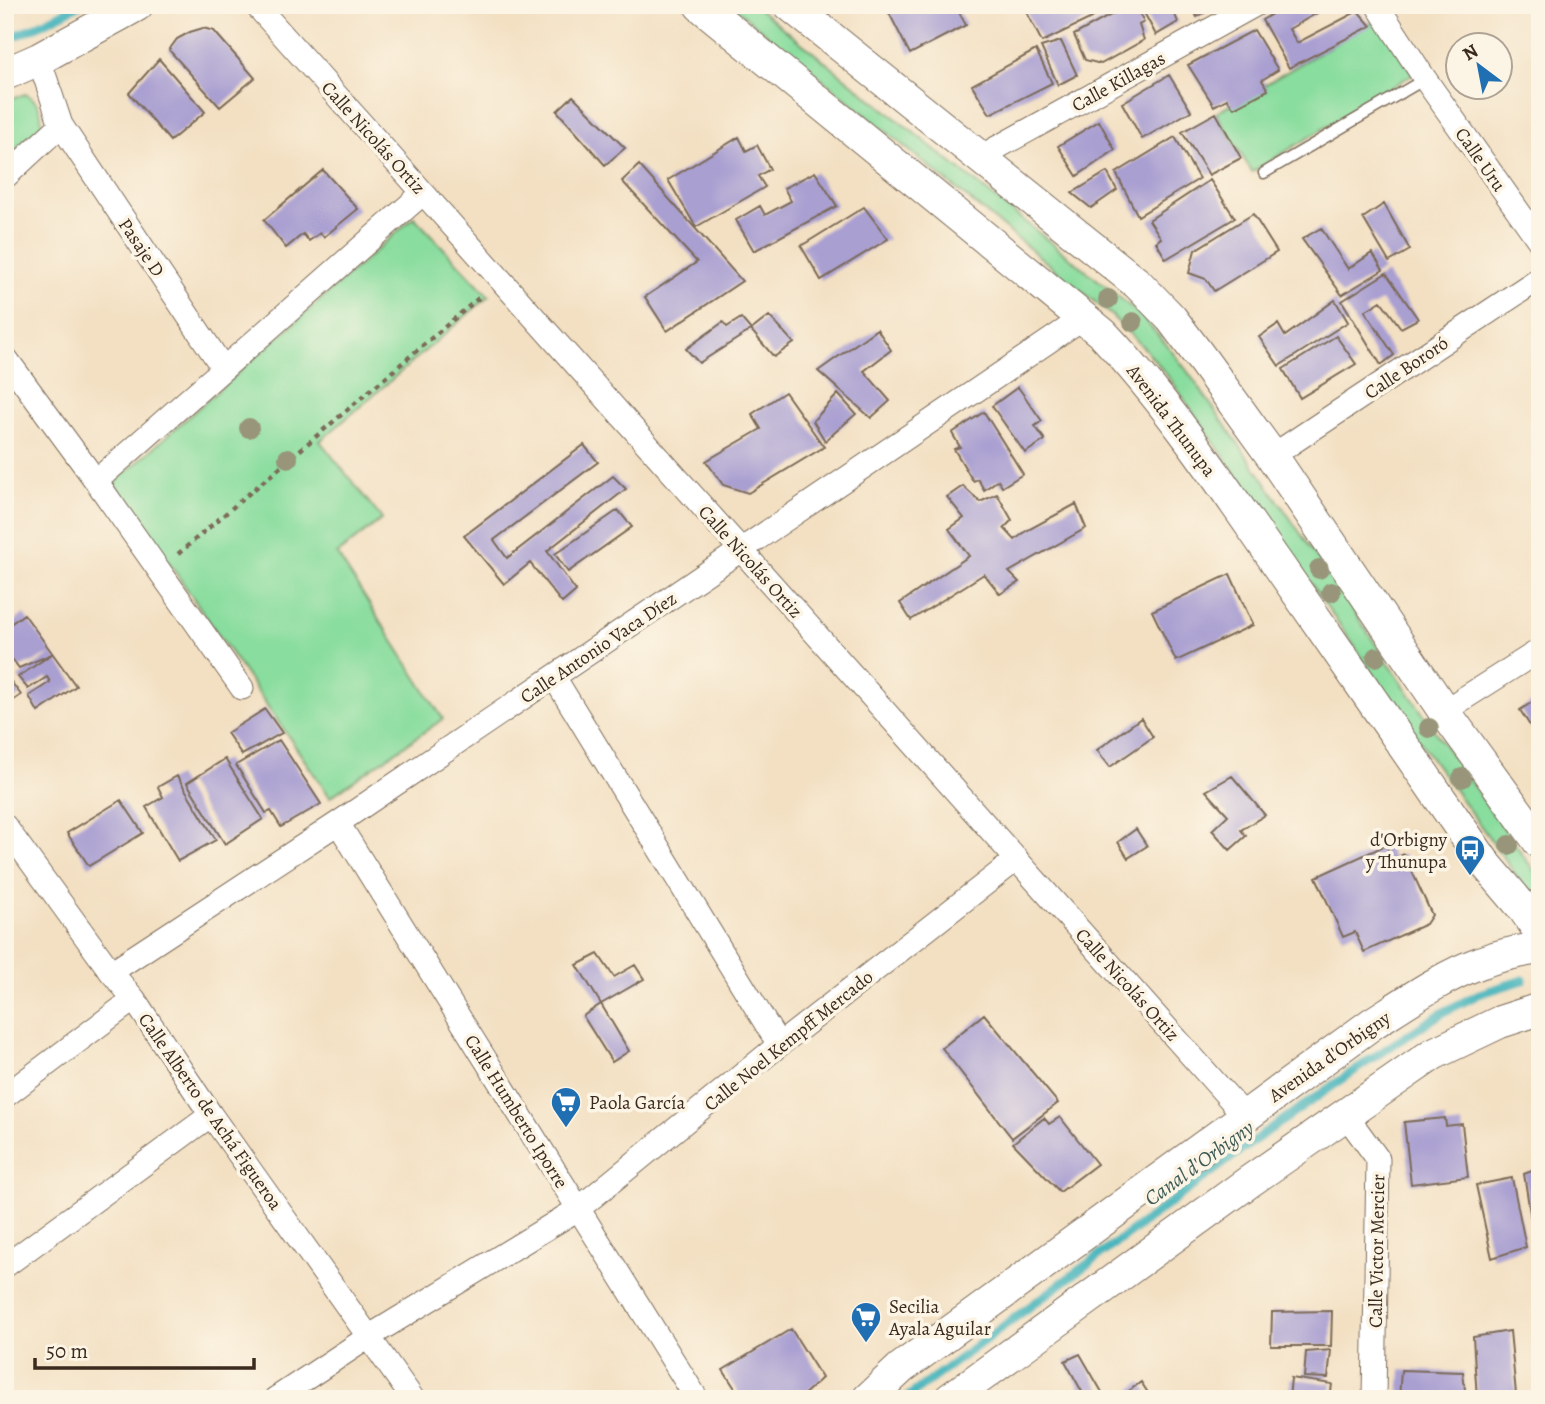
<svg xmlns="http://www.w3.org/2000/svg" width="1545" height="1404" font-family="Alegreya,serif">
<rect width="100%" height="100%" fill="#fcf5e5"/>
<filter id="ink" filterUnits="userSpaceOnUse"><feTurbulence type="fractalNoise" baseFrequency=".0143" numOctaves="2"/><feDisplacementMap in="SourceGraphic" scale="14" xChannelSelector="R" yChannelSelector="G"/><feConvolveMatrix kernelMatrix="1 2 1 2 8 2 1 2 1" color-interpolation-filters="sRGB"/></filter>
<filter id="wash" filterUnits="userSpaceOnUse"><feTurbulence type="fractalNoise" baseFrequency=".00686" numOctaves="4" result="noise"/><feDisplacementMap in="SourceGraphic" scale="28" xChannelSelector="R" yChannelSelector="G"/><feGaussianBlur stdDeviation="1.57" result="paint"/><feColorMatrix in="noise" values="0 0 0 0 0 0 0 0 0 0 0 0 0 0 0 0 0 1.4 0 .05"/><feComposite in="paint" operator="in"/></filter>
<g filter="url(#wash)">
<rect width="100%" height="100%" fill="#f3e0c3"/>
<!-- green -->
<path fill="#89dd9e" stroke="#62845e" stroke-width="2" d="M731,5H754L1114,293L1140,315L1165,343L1188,372L1275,496L1449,752L1540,879V899L1530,894L1432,759L1171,380L1147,351L1111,315Z
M1376,20L1413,74L1252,172L1216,113Z
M25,94C38,100 43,112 41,126L5,158V101Z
M414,217L489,296L320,441L382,519L337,554L443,719L330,797L114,483Z"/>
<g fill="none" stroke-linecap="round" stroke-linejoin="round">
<!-- stream -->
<path stroke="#43b3bb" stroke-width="9" d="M5,40L34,28L79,5
M909,1396L1262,1135L1374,1057L1442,1013L1479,994L1523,980"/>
</g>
<g id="blocks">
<!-- building -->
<path fill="#a99fd1" d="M894,5H955L966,25L910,54L887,9Z
M1023,5H1099L1102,13L1042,42Z
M1129,5H1135L1144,22L1139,25L1144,40L1101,64L1085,60L1074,35Z
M1140,5H1171L1178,22L1156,35Z
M1191,5H1217L1197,17Z
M1287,5H1313L1317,13L1289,29L1297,43L1358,11L1371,26L1289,68L1262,20Z
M203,28L214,31L255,78L220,107L169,50L177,39L190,32Z
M1254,30L1278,70L1262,80L1268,90L1234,108L1227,99L1214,106L1188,65Z
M1061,41L1077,75L1058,85L1041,47Z
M1036,50L1052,83L990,114L972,85Z
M159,59L205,112L170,141L129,93Z
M1169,75L1191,111L1142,139L1122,103Z
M573,96L625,148L605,165L557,111Z
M1216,113L1241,158L1209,175L1182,132Z
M1099,121L1115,150L1077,176L1058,146Z
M739,137L746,151L757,145L770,169L758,176L765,187L696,227L668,180Z
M1175,137L1199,179L1138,216L1116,173Z
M639,165L742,281L667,331L645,297L697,262L622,181Z
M323,170L358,209L324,237L320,233L309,241L303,234L286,248L264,220Z
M815,172L837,206L754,251L736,220L760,206L765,215L791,201L784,188Z
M1107,172L1117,190L1091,208L1072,193Z
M1210,180L1235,218L1166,259L1156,242L1161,238L1149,220Z
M1384,204L1410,250L1389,262L1363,218Z
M864,207L888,239L821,280L801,246Z
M1253,214L1277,252L1214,291L1206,279L1189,273L1195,250Z
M1321,228L1348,269L1372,253L1383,270L1342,295L1302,239Z
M1386,273L1418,319L1401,328L1381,301L1365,311L1394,355L1381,365L1342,301Z
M1335,300L1348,322L1279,366L1259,337L1278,324L1285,336Z
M769,316L794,343L774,357L751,330L699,363L686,349L723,322L727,327L741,318L751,330Z
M877,329L891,350L864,371L890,401L871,418L818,371Z
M1336,336L1356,364L1300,398L1283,369Z
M1018,387L1042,421L1035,426L1045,440L1025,453L992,406Z
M785,392L824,447L748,493L723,485L706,461L761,429L752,414Z
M838,394L856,414L825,441L813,421Z
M984,412L1023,474L1002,487L998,480L984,490L978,479L973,481L954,449L960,447L952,433Z
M584,445L598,462L494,540L507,558L613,476L626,489L547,551L576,591L562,603L530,563L504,584L464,536Z
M963,486L980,502L997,494L1012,520L1004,528L1015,540L1026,531L1076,504L1086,528L1009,572L1019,582L1000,594L984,574L911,620L900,603L969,556L949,529L964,518L947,497Z
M618,510L632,527L568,572L555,554Z
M1230,574L1253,625L1176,661L1152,611Z
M24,614L76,686L38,712L29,696L50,682L47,677L28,689L18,677L52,654L19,668L9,655L5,658V628Z
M9,679L21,695L5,706V682Z
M1540,697V741L1520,710Z
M265,709L282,733L242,755L227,733Z
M1141,718L1153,737L1110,767L1097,750Z
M279,740L321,804L281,827L271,811L266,813L236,765Z
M225,759L263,819L225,844L187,783Z
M177,776L216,840L178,861L146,807L163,797L158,787Z
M1232,776L1265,815L1241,830L1246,836L1230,850L1212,830L1228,815L1206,791Z
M121,800L143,833L89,866L67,833Z
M1136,829L1147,846L1128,858L1118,842Z
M1386,845L1393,859L1404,854L1432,915L1426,924L1364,952L1355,932L1343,937L1316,877Z
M598,954L614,977L635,965L644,979L601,1004L577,965Z
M601,1004L629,1051L612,1062L583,1016Z
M984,1014L1058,1103L1012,1138L942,1048Z
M1060,1117L1097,1164L1060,1192L1013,1143L1044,1118L1049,1124Z
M1445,1118L1446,1126L1462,1124L1468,1177L1411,1184L1404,1122Z
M1540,1168V1232L1533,1231L1524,1174Z
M1512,1178L1526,1247L1492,1258L1476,1185Z
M1332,1311L1331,1346H1271L1272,1312Z
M791,1329L822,1378L799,1399H742L723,1370Z
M1510,1331L1516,1394L1493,1399H1477L1473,1337Z
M1331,1350L1328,1378L1304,1377L1306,1352Z
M1080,1354L1106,1399H1086L1065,1361Z
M1401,1370L1463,1372L1466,1399H1399Z
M1291,1378L1332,1384L1330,1399H1289Z
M1141,1382L1152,1399H1118Z"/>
</g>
</g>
<g filter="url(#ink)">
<use href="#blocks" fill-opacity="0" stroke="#7b6a58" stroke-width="2"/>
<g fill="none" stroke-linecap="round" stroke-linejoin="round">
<!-- lane casing -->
<g stroke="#7b6a58" stroke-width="13">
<path id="lane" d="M1264,173L1425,79"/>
</g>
<!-- street casing -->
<g stroke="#7b6a58" stroke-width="25">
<path id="street" d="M256,5L1245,1116
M1377,5L1425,79L1540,242
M61,125L223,368
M980,157L1255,5
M5,177L61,125L39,59
M5,357L96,481L242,688
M1272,456L1540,278
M96,481L423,193
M554,677L779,1045
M1444,711L1540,650
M338,823L697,1399
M5,826L111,972L134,999L211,1115L413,1399
M111,972L338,823L1083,318
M5,1096L134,999
M1345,1114L1378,1159L1374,1399
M5,1266L211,1115
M275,1399L370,1336L578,1209L779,1045L1017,859"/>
</g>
<!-- secondary casing -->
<g stroke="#7b6a58" stroke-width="34">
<path id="secondary" d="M700,5L1103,334C1169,404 1223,486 1279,566C1347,665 1416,763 1484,862L1524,909L1540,932
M790,5L1138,284L1171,318L1204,362L1272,456L1444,711L1540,843
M5,74L39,59L137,5
M868,1399L901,1368L1373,1023C1406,1002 1445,975 1482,962C1500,955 1520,951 1540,948
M950,1399L1250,1181L1433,1054L1500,1022L1540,1009"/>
</g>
<!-- path -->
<path stroke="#7b6a58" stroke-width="4.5" stroke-dasharray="5 5" stroke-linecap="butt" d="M178,554L481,296"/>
<!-- lane -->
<use href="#lane" stroke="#fff" stroke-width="10"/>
<!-- street -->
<use href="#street" stroke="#fff" stroke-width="23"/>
<!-- secondary -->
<use href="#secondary" stroke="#fff" stroke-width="32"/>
</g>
<!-- trees -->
<g fill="#98957a">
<circle cx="1108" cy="299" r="10"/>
<circle cx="1133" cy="322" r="10"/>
<circle cx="249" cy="428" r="10"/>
<circle cx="288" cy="458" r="10"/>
<circle cx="1319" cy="569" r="10"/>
<circle cx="1331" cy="592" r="10"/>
<circle cx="1376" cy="657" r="10"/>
<circle cx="1429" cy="728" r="10"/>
<circle cx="1462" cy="778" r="10"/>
<circle cx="1509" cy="845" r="10"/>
</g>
</g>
<!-- icons -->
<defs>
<g id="bus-pin" transform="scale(1.575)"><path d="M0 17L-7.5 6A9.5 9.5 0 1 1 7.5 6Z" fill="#1f6fb2" stroke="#fcf5e5"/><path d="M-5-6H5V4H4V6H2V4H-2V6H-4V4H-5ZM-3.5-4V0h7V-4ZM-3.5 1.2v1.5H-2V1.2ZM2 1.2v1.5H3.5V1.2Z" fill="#fff"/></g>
<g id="supermarket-pin" transform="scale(1.575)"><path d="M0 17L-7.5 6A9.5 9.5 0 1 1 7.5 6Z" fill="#1f6fb2" stroke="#fcf5e5"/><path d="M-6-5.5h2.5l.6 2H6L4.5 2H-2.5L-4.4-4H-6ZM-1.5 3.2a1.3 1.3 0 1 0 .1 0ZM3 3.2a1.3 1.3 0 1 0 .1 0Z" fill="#fff"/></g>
</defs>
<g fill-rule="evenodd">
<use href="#bus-pin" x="1470" y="850"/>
<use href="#supermarket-pin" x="566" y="1102"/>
<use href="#supermarket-pin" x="866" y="1317"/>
</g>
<g text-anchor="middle" stroke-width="7" stroke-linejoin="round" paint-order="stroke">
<!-- street labels -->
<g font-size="19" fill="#3b2a1e" stroke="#fcf5e5">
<text transform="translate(1118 81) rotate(-29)" y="7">Calle Killagas</text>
<text transform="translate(374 137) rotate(48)" y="7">Calle Nicolás Ortiz</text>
<text transform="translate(1481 159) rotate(55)" y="7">Calle Uru</text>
<text transform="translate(142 247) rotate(56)" y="7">Pasaje D</text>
<text transform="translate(1406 367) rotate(-34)" y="7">Calle Bororó</text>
<text transform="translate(1172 420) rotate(53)" y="7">Avenida Thunupa</text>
<text transform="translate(751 561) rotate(48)" y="7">Calle Nicolás Ortiz</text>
<text transform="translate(598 647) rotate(-34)" y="7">Calle Antonio Vaca Díez</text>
<text transform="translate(1128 984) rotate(48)" y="7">Calle Nicolás Ortiz</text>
<text transform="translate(788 1040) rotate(-39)" y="7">Calle Noel Kempff Mercado</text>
<text transform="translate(1329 1056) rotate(-35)" y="7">Avenida d'Orbigny</text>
<text transform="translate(211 1111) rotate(55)" y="7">Calle Alberto de Achá Figueroa</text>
<text transform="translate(517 1111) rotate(58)" y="7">Calle Humberto Iporre</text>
<text transform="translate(1376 1251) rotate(-89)" y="7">Calle Victor Mercier</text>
</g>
<!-- poi labels -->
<g font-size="19" fill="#3b2a1e" stroke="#fcf5e5" text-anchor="start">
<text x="1447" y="846" text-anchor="end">d'Orbigny<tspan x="1447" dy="22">y Thunupa</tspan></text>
<text x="589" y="1109">Paola García</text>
<text x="889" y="1313">Secilia<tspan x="889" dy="22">Ayala Aguilar</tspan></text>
</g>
<!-- water labels -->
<g font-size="21" font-style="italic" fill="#3e5a55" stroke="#fcf5e5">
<text transform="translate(1199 1163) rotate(-36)" y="7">Canal d'Orbigny</text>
</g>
</g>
<!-- margin -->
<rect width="1545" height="1404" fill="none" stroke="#fcf5e5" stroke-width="28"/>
<!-- north arrow -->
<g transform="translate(1479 66) rotate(328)"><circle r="33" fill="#fcf5e5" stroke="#afa495" stroke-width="2"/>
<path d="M0-5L12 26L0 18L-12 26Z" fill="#1f6fb2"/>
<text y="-10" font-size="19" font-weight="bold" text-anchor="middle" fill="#3b2a1e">N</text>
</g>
<!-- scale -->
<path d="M35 1358v10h219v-10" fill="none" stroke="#3b2a1e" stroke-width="3.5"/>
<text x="46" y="1358" font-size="21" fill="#3b2a1e" stroke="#fcf5e5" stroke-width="5" paint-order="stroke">50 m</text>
</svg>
